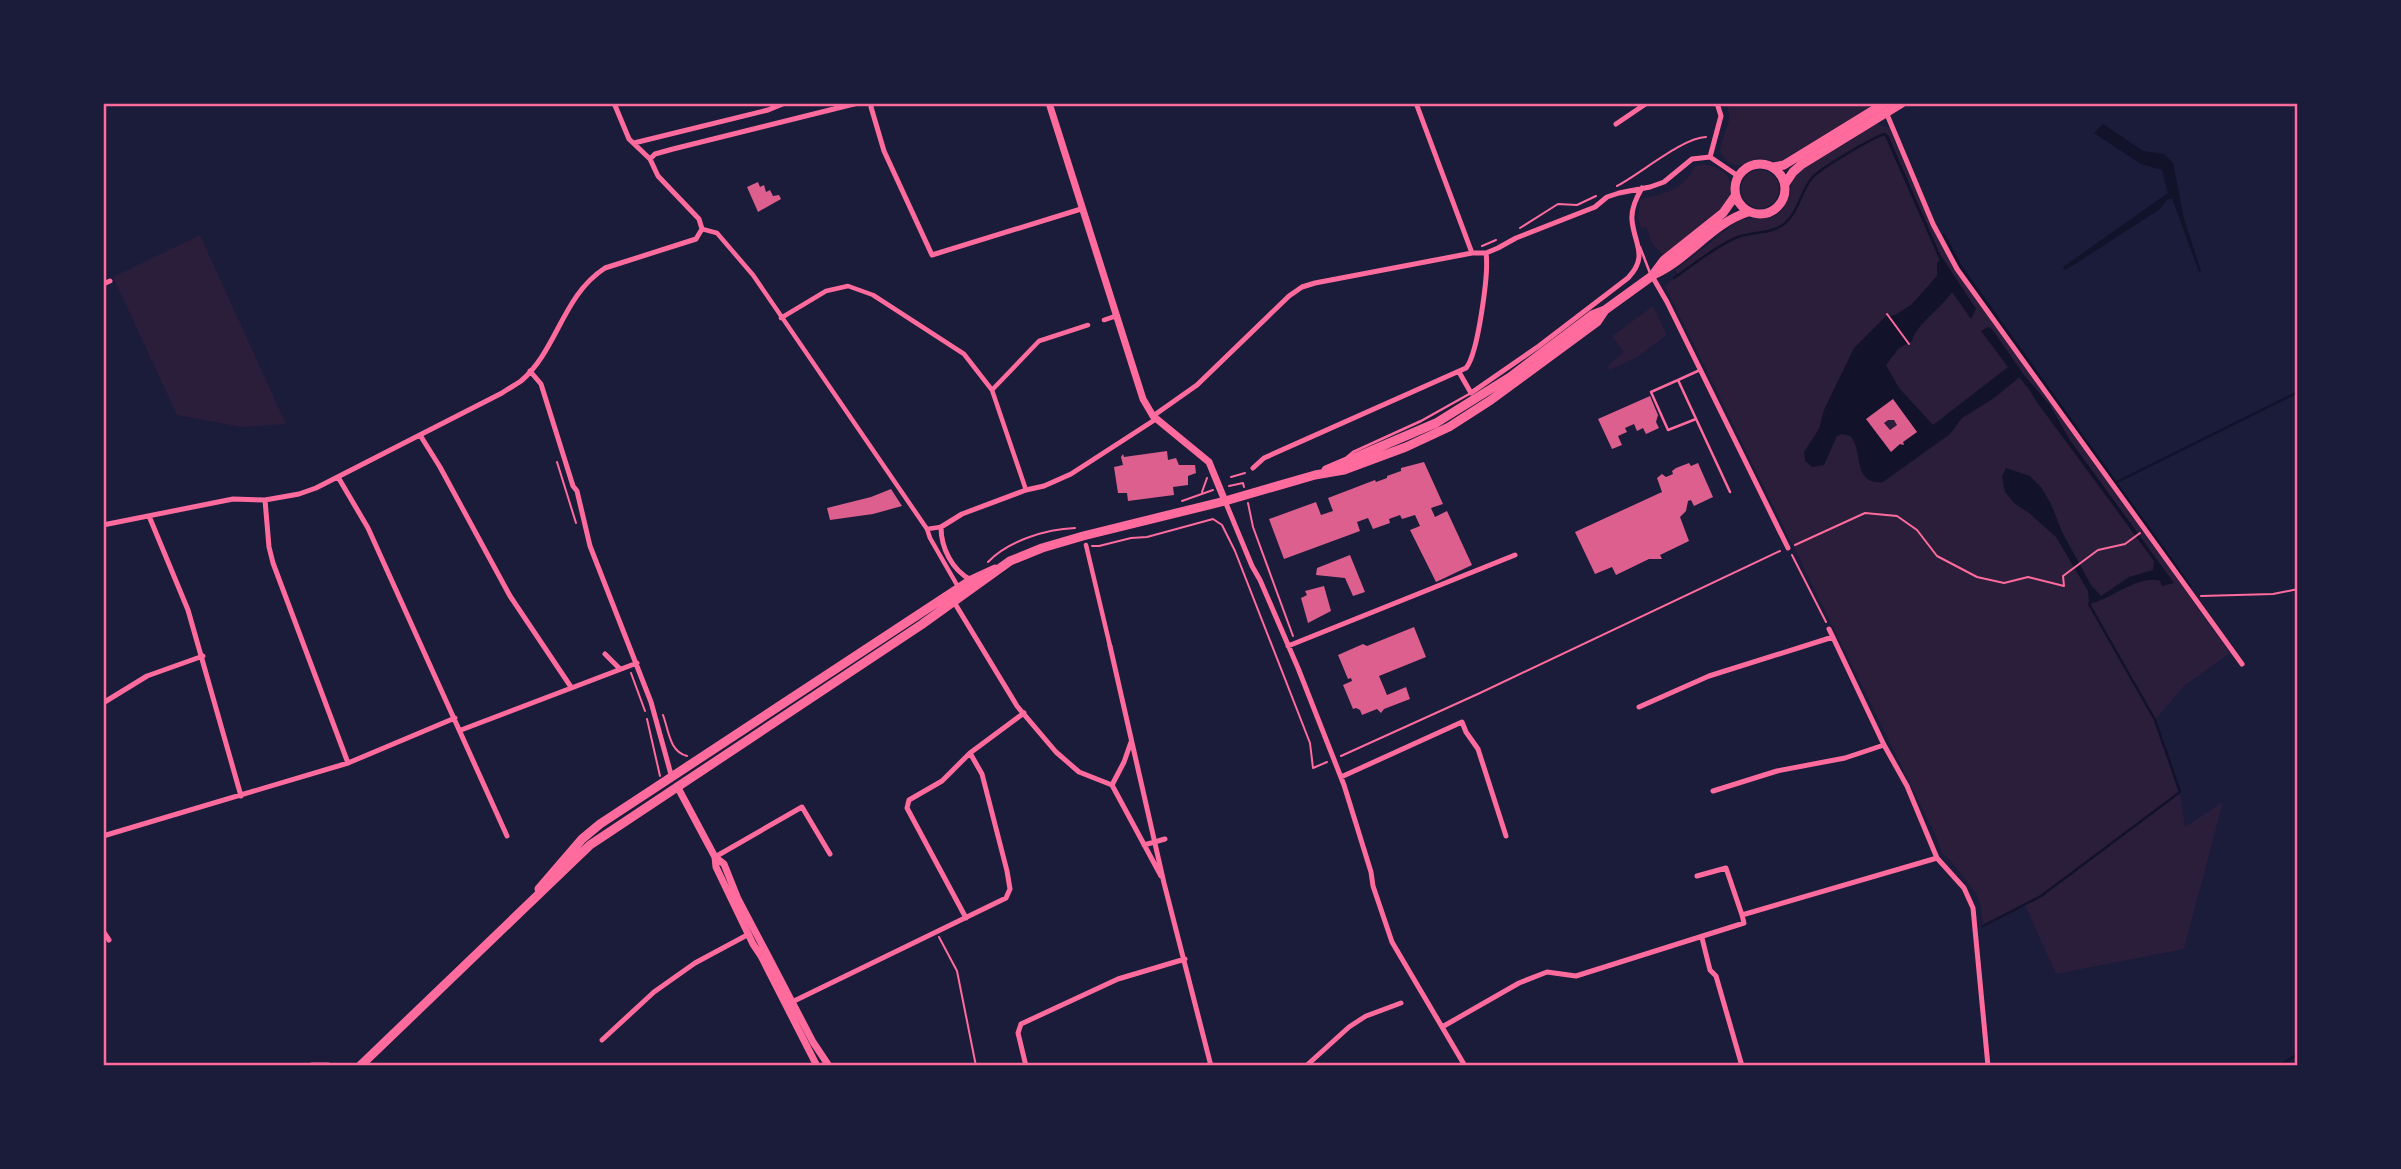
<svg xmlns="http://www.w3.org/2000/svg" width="2401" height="1169" font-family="Merriweather,serif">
<rect width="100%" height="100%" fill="#1b1b3a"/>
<!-- green -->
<path fill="#2a1e3b" d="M1725,103H1877L1797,154L1780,162L1757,158L1743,165H1736L1727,162L1720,151C1722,134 1736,119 1725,103Z
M1873,123L1889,128L1931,225L1955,270L2230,653L2184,686L2155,720L2180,792L2185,827L2223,802L2184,949L2056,974L2025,905L1983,926L1981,908L1977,895L1952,862L1942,853L1936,836L1665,286L1678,275L1675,270L1739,220C1758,215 1778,226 1788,200C1792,191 1790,181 1796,173Z
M1706,164C1729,172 1734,178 1730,202L1664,257L1652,243L1646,227L1641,228L1638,218L1640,199C1657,196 1678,191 1689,176C1691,173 1693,169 1695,166Z
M1741 189a19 19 0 1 1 38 0a19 19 0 1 1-38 0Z
M200,235L286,424L241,427L177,415L113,277Z
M1653,306L1667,335L1634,359L1610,370L1607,366L1624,352L1612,336Z"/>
<!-- water -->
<path fill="#12122b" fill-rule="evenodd" d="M2103,124L2143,151L2164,154L2173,163L2184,219L2201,271L2199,272L2172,198L2167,200L2160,209L2072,266L2065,270L2063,267L2168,193L2162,170L2141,164L2094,133Z
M1884,134L1888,135L1940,254L1976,309L1971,319L1952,292C1942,308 1916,324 1912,341L1899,348L1886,365L1899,388L1933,425L2008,367L1981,331L1988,327L1992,329L2024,375L2049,404L2070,440L2174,583L2162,586L2160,581C2139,574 2110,600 2089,604L2088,591L2056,537L2029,513L2014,503L2005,492L2002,477L2006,468L2030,476L2041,487L2051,504L2062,532L2091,585L2101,596L2129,577L2153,570L2154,561L2036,401L2021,376L1994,398L1962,418L1950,434L1883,482C1851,485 1864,449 1850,436L1842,434L1837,436L1824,465L1812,467L1805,461L1804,452L1819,429L1824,410L1854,348L1885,317L1895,315L1911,305L1937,276V262L1940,261ZM1893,399L1917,432L1903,442L1904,445L1900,444L1890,451L1867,419Z"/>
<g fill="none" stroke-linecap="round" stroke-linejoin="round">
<!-- stream -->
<path stroke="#12122b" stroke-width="2.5" d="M1944,235L1961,267L2190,586
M1674,278C1693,265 1712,249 1733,239C1749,231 1770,235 1784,224C1799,212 1800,192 1812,178C1819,169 1875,136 1885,134
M2021,377L2027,385
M2115,483L2298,392
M1983,926L2041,896L2180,792L2155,720L2089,604
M2279,1066L2298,1054"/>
</g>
<!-- building -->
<path fill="#dd5f8e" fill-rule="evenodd" d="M758,182L760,187L764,185L766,192L770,190L773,196L779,195L781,199L758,212L747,187Z
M1650,396L1658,415L1656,422L1659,428L1646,434L1643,428L1637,431L1634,424L1625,428L1627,432L1618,436L1622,445L1612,449L1598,419Z
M1893,399L1917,432L1903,442L1904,445L1900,444L1891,452L1866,419ZM1888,420H1894L1897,425L1890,430L1884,423Z
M1167,451L1168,460L1176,458L1179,465H1195L1196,473L1188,476V485L1173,487L1174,495L1128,501L1127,493H1118L1114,467L1123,465L1121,457L1123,454L1124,457Z
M1424,462L1443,504L1431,508L1435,517L1447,511L1472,565L1436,582L1410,530L1420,526L1415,515L1402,519L1400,515L1389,519L1390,523L1373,529L1368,518L1357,522L1360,531L1284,559L1269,519L1316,502L1321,515L1333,511L1328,498L1375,480L1376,482L1387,478V476L1401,471V468Z
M1689,463L1691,466L1698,463L1713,497L1694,506L1691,500L1688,501L1686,511L1680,517L1689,541L1660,555L1662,559H1649L1616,575L1612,567L1595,574L1575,532L1662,492L1657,478L1662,474L1666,477L1673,474L1672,471L1676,468Z
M891,489L902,506L873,514L830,520L827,508L871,497Z
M1350,555L1365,592L1353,596L1345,578L1316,575L1317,568Z
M1324,586L1331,611L1308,623L1301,598L1307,595L1305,591Z
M1414,627L1426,657L1379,676L1387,695L1406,687L1410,699L1384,709L1381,713L1377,709L1362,715L1360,710L1356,708L1353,709L1343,685L1352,681L1351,678L1348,679L1338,655L1363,644L1367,646Z"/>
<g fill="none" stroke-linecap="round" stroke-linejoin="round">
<!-- path -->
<path stroke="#ff6b9d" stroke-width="2" d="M1617,186C1640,174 1684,137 1706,137
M1520,228L1558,204L1577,205L1596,196
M1482,246L1496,240
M1887,314L1909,344
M557,462L576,523
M1231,477L1245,473
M1229,486L1243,483L1244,487
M1202,492L1207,478
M1182,501L1213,490
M1248,503L1253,527L1293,636
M1795,545L1865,513L1897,516L1917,530L1937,556L1977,577L2004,583L2028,577L2064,586L2063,576L2098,550L2125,544L2140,533
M1092,546H1099L1131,538L1147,537L1213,519L1222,525L1235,551L1310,743L1313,768L1327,762
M1792,555L1826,622
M988,562C1008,541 1046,529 1075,528
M2201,596L2273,594L2298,589
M631,673L645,711
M663,715C669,731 669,751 687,756
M647,719L660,776
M1341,756L1480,693L1780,551
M939,937L957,971L976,1066"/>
<!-- service -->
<path stroke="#ff6b9d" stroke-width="2.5" d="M1640,247L1650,273
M1700,370L1678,380L1730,492
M1678,380L1651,392L1668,430L1696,419
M1347,457L1353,452L1421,421L1471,393"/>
<!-- pedestrian -->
<path stroke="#ff6b9d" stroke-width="4.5" d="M702,229L717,233L753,275L927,529L930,538L957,585
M781,318L826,291L848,286L873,295L964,354L992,390L1026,490
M1104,320L1116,316
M992,390L1039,341L1088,325
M927,529L941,527
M1086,545L1110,646"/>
<!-- minor -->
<path stroke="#ff6b9d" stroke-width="5" d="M872,103L871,107L884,151L932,255L1081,209
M1416,103L1472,253
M1886,112L1933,224L1957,269L2242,664
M1616,124L1647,103
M634,143L768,110L785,103
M1710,157L1721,116L1717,103
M650,159L655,154L673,149L858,103
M1652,276L1667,302L1788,548
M103,284L110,281
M530,371L541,384L573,486L577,491L590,546L651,702L672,778
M1459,372L1471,393L1539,346L1628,278C1649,256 1634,244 1632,220C1631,209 1636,198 1642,188
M1153,416L1197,385L1289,296L1302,287L1315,283L1472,253H1486L1498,248L1516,238L1595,207L1607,197L1619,193L1650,187L1664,182L1692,159L1710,157L1738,176
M420,435L440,467L510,596L571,687
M1253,468L1264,458L1466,368C1478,354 1489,272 1486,253
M338,477L368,528L507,836
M265,500L269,547L273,563L348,763
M1225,501L1252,566L1260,580L1298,668L1344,785L1371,872L1373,886L1392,942L1465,1066
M149,516L188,610L241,796
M103,525L233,499L265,500L299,494L316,488L502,393C508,389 515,385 521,381C558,349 562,296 605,268L696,239L702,229L699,219L658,176L650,159L629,139L614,103
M971,580C952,570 941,548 941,527L962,514L1026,490L1044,486L1071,474L1156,419
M954,602L1017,706L1056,752L1079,772L1112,785
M1829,629L1884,745L1907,786L1937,858L1964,888L1973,908L1988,1066
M1110,646L1164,883L1211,1066
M1288,646L1515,555
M605,654L620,669
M103,703L147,676L203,656
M1639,707L1709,676L1833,637
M461,730L637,663
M1131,742L1124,762L1112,785L1161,876
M1341,777L1462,722L1466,732L1478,749L1506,836
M1713,791L1777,771L1845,758L1884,745
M103,836L348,763L455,718
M1144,845L1165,839
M715,857L802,807L830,854
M1697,876L1726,868L1742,915
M966,918L907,808L909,800L942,781L970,753L1024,713
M103,931L109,940
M1702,938L1710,970L1716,976L1742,1066
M792,1002L1006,898L1010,889L1007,871L982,774L970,753
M1442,1027L1519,983L1547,972L1576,976L1744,923L1742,915L1937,858
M602,1040L654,992L695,963L749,934
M1026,1066L1018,1033L1021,1024L1118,979L1185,959
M1306,1066L1349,1027L1366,1016L1401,1003"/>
<!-- tertiary -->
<path stroke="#ff6b9d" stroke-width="7" d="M1049,103L1143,399L1153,416L1209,462L1225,501
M677,786L715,857L716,867L753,944L761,956L817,1066
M715,857L724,864L738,899L766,952L813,1042L829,1066
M312,1066H328"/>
<!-- primary -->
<path stroke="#ff6b9d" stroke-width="9" d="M1735 189a25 25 0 1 1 50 0a25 25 0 1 1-50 0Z
M1773,167L1784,165L1885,103
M1785,184L1793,172L1801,165L1902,103
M1653,275C1688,260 1712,223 1748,212
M1326,470L1436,423L1510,377L1592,315L1605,310L1652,276L1664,260L1723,213L1735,196
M539,889L582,839L600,824L971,580L995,569
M360,1066L590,845L921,625L1010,561L1042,548L1083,536L1225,501L1315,475L1344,470L1406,447L1449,427L1491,400L1597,322L1605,310"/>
</g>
<!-- border -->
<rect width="2401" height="1169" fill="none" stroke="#1b1b3a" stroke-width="210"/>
<rect x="105" y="105" width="2191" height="959" fill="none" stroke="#ff6b9d" stroke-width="2.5"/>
</svg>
